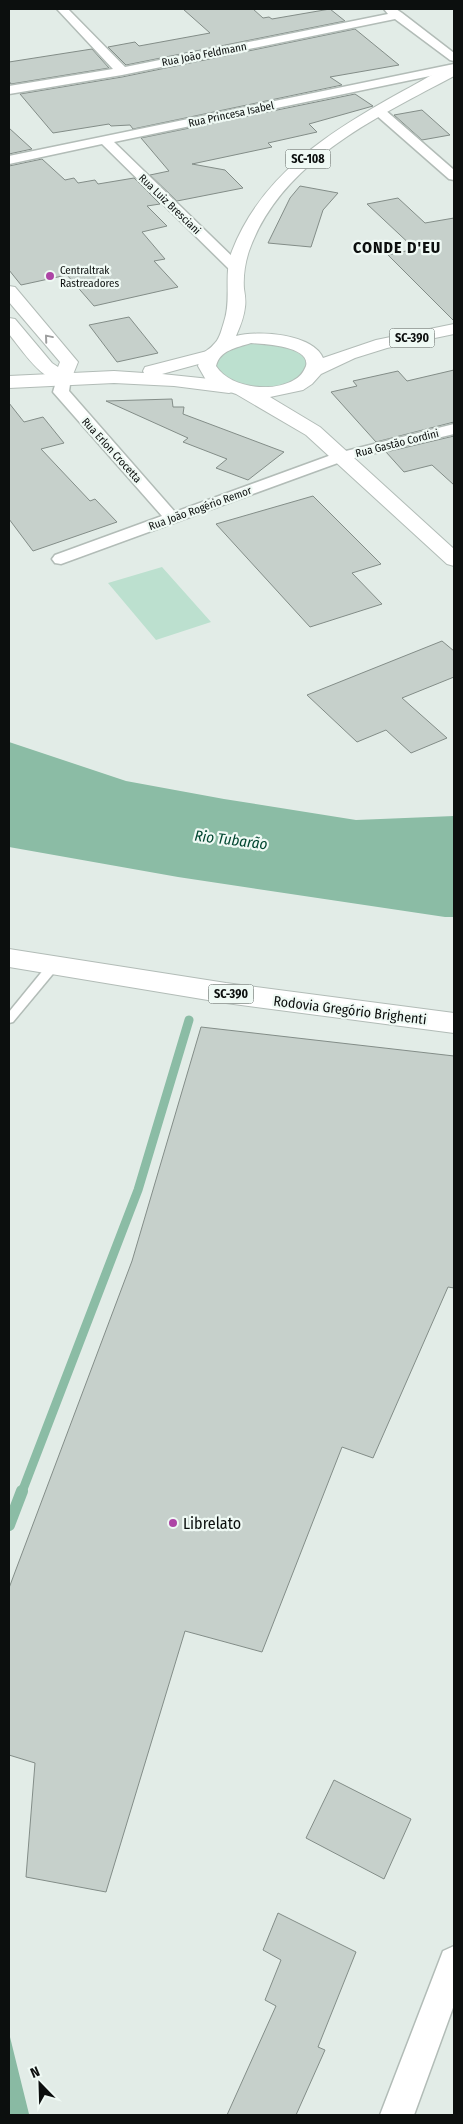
<svg xmlns="http://www.w3.org/2000/svg" width="463" height="2124" font-family="'Fira Sans Condensed',sans-serif">
<rect width="100%" height="100%" fill="#e2ece7"/>
<!-- green -->
<path fill="#bce0cf" d="M249,343C262,343 318,347 305,372C296,388 252,392 237,385C229,381 222,374 215,369C221,347 229,349 249,343Z
M162,567L211,622L156,640L108,583Z"/>
<!-- forest -->
<path fill="#89baa3" d="M9,2033L29,2114L30,2115H9Z"/>
<!-- water -->
<path fill="#8bbca5" d="M9,742L126,781L224,799L356,820L454,816V917H445L178,877L9,847Z"/>
<g fill="none" stroke-linecap="round" stroke-linejoin="round">
<!-- stream-far1 -->
<path stroke="#8bbca5" stroke-width="9" d="M22,1492L138,1190L189,1020"/>
<!-- stream -->
<path stroke="#8bbca5" stroke-width="12" d="M9,1525L22,1491"/>
</g>
<!-- building -->
<path fill="#c6d0cb" stroke="#838d88" d="M183,9H253L263,18L269,17L272,19L330,9L345,21L126,65L108,47L135,42L139,46L210,33Z
M355,29L399,65L330,77L342,85L133,129L130,125L111,126L109,124L53,133L20,94L122,77Z
M92,49L109,68L11,84L9,81V62Z
M355,94L373,106L309,124L317,132L268,143L272,147L192,164L225,170L243,188L177,201L150,175L169,171L141,138Z
M422,110L450,135L422,140L394,115Z
M9,128L32,149L9,154Z
M42,159L65,180L74,178L78,183L95,180L98,184L134,178L160,204L147,206L167,226L142,232L165,259L154,261L178,287L94,306L67,275L21,285L9,270V166Z
M300,186L338,193L323,210L311,247L268,243L290,198Z
M398,198L425,223L454,218V321L388,255L415,249L367,204Z
M129,317L158,353L117,362L89,325Z
M454,370V422L376,442L331,392L357,386L353,381L398,371L407,381Z
M172,399L173,407H184L183,414L284,452L248,480L216,468L227,459L183,442L188,438L106,401Z
M9,403L24,422L43,417L64,443L41,449L90,501L95,499L117,522L33,551L9,519Z
M454,436V485L432,465L404,472L386,452Z
M313,496L381,564L352,573L382,604L310,627L216,524Z
M442,641L454,651V677L402,698L447,738L411,753L386,730L357,742L307,695Z
M201,1027L454,1056V1288L448,1287L373,1458L342,1447L262,1652L185,1631L106,1892L26,1877L35,1763L9,1755V1588L132,1261Z
M334,1780L411,1819L384,1879L306,1838Z
M278,1913L356,1952L318,2047L325,2050L296,2115H227L276,2006L265,2000L281,1960L263,1950Z"/>
<g fill="none" stroke-linecap="round" stroke-linejoin="round">
<!-- service casing -->
<g stroke="#b2bcb7" stroke-width="3">
<path id="service" d="M53,962L57,963L58,966L57,969L13,1022L9,1023V1012L49,963Z"/>
</g>
<!-- minor casing -->
<g stroke="#b2bcb7" stroke-width="3">
<path id="minor" d="M57,9H68L125,67L388,14L384,9H396L402,13L454,53V61L450,60L395,19L122,75L9,94V86L113,69Z
M454,64V71L114,142L241,265L243,268L241,271H231L102,144L9,164V156Z
M380,108L384,109L454,170V180L449,179L376,115L374,112Z
M63,373L68,375L71,378L69,391L175,512L334,454L454,424V434L346,460L61,564L55,563L52,559L55,555L162,516L53,392L58,375Z
M454,1946V2005L414,2115H380L443,1951Z"/>
</g>
<!-- tertiary casing -->
<g stroke="#b2bcb7" stroke-width="2">
<path id="tertiary" d="M9,286L15,287L78,362L70,382C46,388 22,350 9,334V318L15,319L52,363L58,367L60,362L9,302Z"/>
</g>
<!-- secondary casing -->
<g stroke="#b2bcb7" stroke-width="2">
<path id="secondary" d="M211,350L217,351L220,355L217,359L162,374L229,381L236,383L238,387L236,391L229,393L174,386L114,383L9,388V376L114,371L144,373L143,371L145,367Z"/>
</g>
<!-- primary casing -->
<g stroke="#b2bcb7" stroke-width="2">
<path id="primary" d="M454,66V76C376,118 281,161 249,251C245,263 243,277 244,289C245,295 246,301 245,307C244,317 240,327 236,336C259,330 313,334 323,358L376,340L454,324V334L387,348L355,358L321,374L312,384L303,390L270,397L320,427L454,549V566L447,564L306,435L236,394L219,388L206,380L198,366C203,348 206,354 215,343C220,338 222,328 224,322C232,299 223,275 232,251C262,173 334,129 403,91C419,83 437,70 454,66ZM251,343C263,344 311,346 306,366C303,373 300,377 294,380C272,393 230,388 216,366C220,350 236,348 251,343Z
M9,949L226,983L454,1013V1033L226,1003L9,967Z"/>
</g>
<!-- service -->
<use href="#service" fill="#fff" fill-rule="evenodd"/>
<!-- minor -->
<use href="#minor" fill="#fff" fill-rule="evenodd"/>
<!-- tertiary -->
<use href="#tertiary" fill="#fff" fill-rule="evenodd"/>
<!-- secondary -->
<use href="#secondary" fill="#fff" fill-rule="evenodd"/>
<!-- primary -->
<use href="#primary" fill="#fff" fill-rule="evenodd"/>
</g>
<!-- one-way arrows -->
<defs><path id="oneway-chevron" d="M-2-3.5L2.5 0L-2 3.5" fill="none" stroke-width="1.6" stroke-linecap="round" stroke-linejoin="round" transform="scale(1.25)"/></defs>
<use stroke="#9e9f9f" href="#oneway-chevron" transform="translate(48 338) rotate(-130)"/>
<!-- markers -->
<g fill="#ad44a5" stroke="#eff9f4" stroke-width="2">
<circle cx="50" cy="276" r="5"/>
<circle cx="173" cy="1523" r="5"/>
</g>
<g text-anchor="middle" stroke-width="4.5" stroke-linejoin="round" paint-order="stroke">
<!-- far-street labels -->
<g font-size="11" fill="#0c0f0e" stroke="#eff9f4">
<text transform="translate(204 54) rotate(-11)" y="4">Rua João Feldmann</text>
<text transform="translate(231 114) rotate(-12)" y="4">Rua Princesa Isabel</text>
<text transform="translate(170 204) rotate(44)" y="4">Rua Luiz Bresciani</text>
<text transform="translate(397 443) rotate(-14)" y="4">Rua Gastão Cordini</text>
<text transform="translate(112 450) rotate(48)" y="4">Rua Erlon Crocetta</text>
<text transform="translate(200 508) rotate(-20)" y="4">Rua João Rogério Remor</text>
</g>
<!-- far-poi labels -->
<g font-size="11" fill="#0c0f0e" stroke="#eff9f4" text-anchor="start">
<text x="60" y="274">Centraltrak<tspan x="60" dy="13">Rastreadores</tspan></text>
</g>
<!-- shield labels -->
<g fill="#eff9f4" stroke="#505553" stroke-width="1">
<rect x="285.5" y="149.5" width="45" height="19" rx="4"/>
<rect x="389.5" y="328.5" width="45" height="19" rx="4"/>
<rect x="208.5" y="984.5" width="45" height="19" rx="4"/>
</g>
<g font-size="12" font-weight="bold" fill="#0c0f0e">
<text x="308" y="163">SC-108</text>
<text x="412" y="342">SC-390</text>
<text x="231" y="998">SC-390</text>
</g>
<!-- street labels -->
<g font-size="14" fill="#0c0f0e" stroke="#eff9f4">
<text transform="translate(350 1010) rotate(7)" y="5">Rodovia Gregório Brighenti</text>
</g>
<!-- water labels -->
<g font-size="15" font-style="italic" fill="#014630" stroke="#eff9f4">
<text transform="translate(231 840) rotate(7)" y="5">Rio Tubarão</text>
</g>
<!-- far-district labels -->
<g font-size="16" font-weight="bold" letter-spacing="1" fill="#0c0f0e" stroke="#eff9f4">
<text x="397" y="253">CONDE D'EU</text>
</g>
<!-- near-poi labels -->
<g font-size="16" fill="#0c0f0e" stroke="#eff9f4" text-anchor="start">
<text x="183" y="1529">Librelato</text>
</g>
</g>
<!-- border -->
<rect width="463" height="2124" fill="none" stroke="#0c0f0e" stroke-width="20"/>
<!-- north arrow -->
<g transform="translate(40 2084) rotate(337)" stroke="#eff9f4" stroke-width="4" paint-order="stroke">
<path d="M0-4L9 19L0 12L-9 19Z" fill="#0c0f0e"/>
<text y="-8" font-size="14" font-weight="bold" text-anchor="middle" fill="#0c0f0e">N</text>
</g>
</svg>
